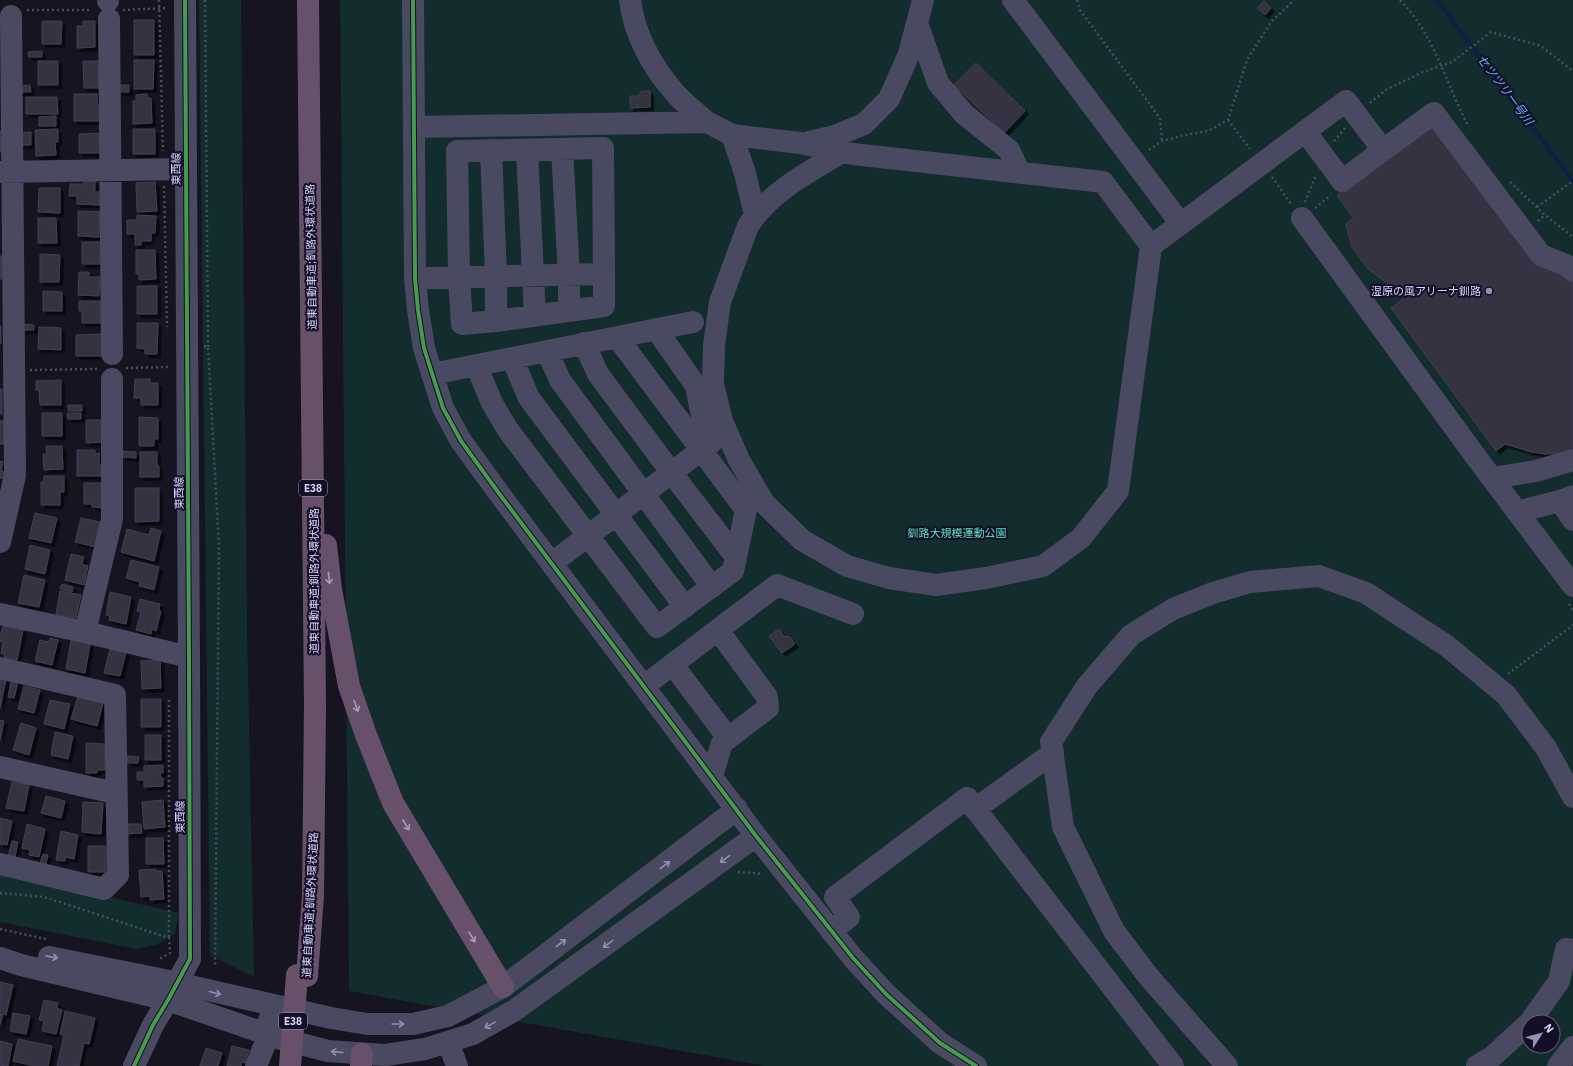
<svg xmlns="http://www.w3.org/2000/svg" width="1573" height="1066" font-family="'IBM Plex Sans','Noto Sans JP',sans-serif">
<defs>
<filter id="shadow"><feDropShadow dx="3.5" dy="3.5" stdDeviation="0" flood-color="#0009"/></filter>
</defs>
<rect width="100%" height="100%" fill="#161421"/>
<!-- green -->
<path fill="#132c2d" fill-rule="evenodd" d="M199,0H241L247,624L254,977L210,955Z
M340,0H1573V1066H765L349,991ZM1529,1022H1553V1046H1529Z
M0,872L179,913L175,933L158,944L137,949L0,922Z"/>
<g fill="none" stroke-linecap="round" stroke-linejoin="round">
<!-- stream -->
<path stroke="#0d2144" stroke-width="4.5" d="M1437,0L1573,181"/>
</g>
<!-- building -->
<path fill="#343243" stroke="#433f54" filter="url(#shadow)" d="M1264,1L1271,8L1265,15L1257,8Z
M134,20H154V55H134Z
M42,21H62L61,44H42Z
M83,21H95V47L77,48V26H83Z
M42,51V57H29L28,52Z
M134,60H154L153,89H134Z
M38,61H58V85H38Z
M83,61H98L99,88H84Z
M976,63L1025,111L1004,133L954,85Z
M30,85L31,92H18V86Z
M118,85H129V92H118Z
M642,91H650V107L630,108V96H638Z
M74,94H97V105H100V121H74Z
M147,94V98H151L152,123L133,124V101H136V95Z
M26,97H57L58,114H26Z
M56,116V126H39V117Z
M1433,124L1538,266L1542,264L1573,280V450L1565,453L1546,454L1531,452L1505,444L1496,451L1391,308L1408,295L1400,283L1393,288L1369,270L1352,247L1346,224L1353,218L1337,195Z
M58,129V142H55L56,155L36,156L35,130Z
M133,129H155V154H133Z
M0,130L1,152H0Z
M31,132V145H20L19,133Z
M102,133L100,153H79V134Z
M84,181H95V192H101V205L77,204V196H69L70,184H84Z
M155,182L157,211L137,212L136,183Z
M39,188H60V213L38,212Z
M78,211L100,212L99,237L78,236Z
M137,215L156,216L155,233H151V241H141V245H135V234H127V220H137Z
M38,218H56L57,243H38Z
M82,242H101L100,264H82Z
M136,250H155L156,279L139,280V274H136Z
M40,254L60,255L59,282H40Z
M0,256H2V279H0Z
M79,272H89V277H100L99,296L78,295Z
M137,286H157V314H137Z
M43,291L62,292V311H43Z
M79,301H101V323H82V311H79Z
M137,323H158L157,354H145V349L137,348Z
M22,324L34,325V330H22Z
M0,326H1V344H0Z
M39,327L61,328V350L38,349Z
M102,334V356H76V335Z
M135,379H150V383H158V405H141V398H134Z
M61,380V405H40L39,390H36V381Z
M0,389H2V414H0Z
M68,405H82V411H68Z
M42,413H62V436H42Z
M67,413H81V419H68Z
M139,417L158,418V439H154V446H139Z
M86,420H103V442L86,443Z
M0,421H4V444H0Z
M46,446H62L63,469L44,470L43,454H47Z
M77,450H95V454L99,453V465H103V476H77Z
M122,451L136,452V458L122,457Z
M140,452H157V466H159V477H140Z
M0,461L3,462L1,471L4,472L2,479L0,478Z
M44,476H64V492H60V505H41V482H44Z
M84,483H105L104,508L92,507V504H84Z
M135,488H159V521L135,522Z
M35,513L57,518L51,543L29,538Z
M81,518L100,522L95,547L75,542Z
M151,528L161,531L154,561L121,552L127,529L149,535Z
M30,545L50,550L45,574L25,569Z
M71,554L84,557L82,564L88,566L84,585L65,580Z
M131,560L159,567L154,590L139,586L140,582L126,578Z
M24,575L45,580L39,607L18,603Z
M62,584L73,587L72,592L60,589Z
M60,591L81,595L76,618L56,614Z
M110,592L131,597L126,624L109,620L110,616L106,615Z
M140,599L160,604L159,611H161L156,631L152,629L151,634L136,630L141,612L137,611Z
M3,626L23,630L17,660L4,657V654L1,653L3,642L0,641V637Z
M779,629L784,636L790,637L795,644L782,653L769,636Z
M50,638L58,640L52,665L35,661L40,640L49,642Z
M71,640L90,644L85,673L66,669Z
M110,649L126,652L120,676L104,673Z
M160,660L161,688L142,689L141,661Z
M0,679L6,680L0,708Z
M11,681L18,682L14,698L8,697Z
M24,686L40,690L34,713L18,709Z
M78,696L103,703L97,726L71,719Z
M141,699H161V727H141Z
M50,700L70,704L64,729L44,724Z
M0,720L4,721L0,740Z
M21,723L36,728L29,755L13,750Z
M55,732L73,736L68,759L51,755Z
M145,735H161V760H145Z
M86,743L105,744V770H97V773H86Z
M127,756L139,757L138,763H127Z
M163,765V773H160L161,778H163V786L144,787V780H137V772H144V766Z
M12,782L29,785L24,811L6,808Z
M46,796L65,801L61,818L41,813Z
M163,800L165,827L144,829L142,802Z
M83,802L103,803L101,834L82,832Z
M0,818L12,821L7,845L0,844Z
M27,824L45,829L39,857L29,855L30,850L22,848Z
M126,824H141L142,833L127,834Z
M61,831L78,835L74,859L65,857V861L56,860Z
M146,838H163L164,864H146Z
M12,841L18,842L15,857L8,856Z
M88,846H106V872H88Z
M43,854L48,855L46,864L40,863Z
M156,869V871H162L164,899L150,900V896L141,897L139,870Z
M0,982L13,985L6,1015L3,1014L0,1025Z
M44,1000L58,1003L57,1008L62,1010L56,1034L42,1031L44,1021L39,1020Z
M65,1011L95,1018L89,1044L84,1043L79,1066H57L64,1035L60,1034Z
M13,1013L30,1016L26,1034L10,1031Z
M18,1039L52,1046L48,1066H34L13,1061Z
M0,1041L12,1044L8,1066L0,1065Z
M232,1046L249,1050L245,1063L242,1062L241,1066H227Z
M206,1048L222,1053L218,1066H200Z"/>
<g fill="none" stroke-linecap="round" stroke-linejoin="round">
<!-- path -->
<path stroke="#44505f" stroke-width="2.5" stroke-dasharray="2 3" stroke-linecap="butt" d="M159,0L163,151
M205,0L208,347
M1077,0L1080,10L1160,118L1162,141
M1400,0C1435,35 1446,85 1469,127
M27,10H92
M123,10L168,8
M1370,103L1387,89L1423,72L1452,62L1491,32L1541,46L1573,71
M1228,120L1250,149
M1334,141L1345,128
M1149,150L1162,141L1185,135L1208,131L1228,120L1247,60L1271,22L1294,0
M1272,177L1291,204
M1510,182L1545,215L1573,237
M164,186L167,327
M1305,202L1316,175
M1537,207L1573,181
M1315,208L1331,195
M1538,221L1545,215
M204,346L208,347L219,546L215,967
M126,368L168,367V366
M30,370L97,369
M1569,604L1573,610
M1508,674L1573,625
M169,700V938
M738,872L763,874
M0,893L44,897L169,938L170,953L159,959
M0,929L46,939"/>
<!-- minor -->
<path stroke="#4a4962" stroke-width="22" d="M108,0V1
M413,0L415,278L418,310L424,348L443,408L461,441L498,492L756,836L853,958L886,994L940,1043L976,1066
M630,0C634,34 652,67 675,93C684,103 696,113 707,122
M1013,0L1181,224
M109,19L112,354
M917,23L938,83L964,114L1009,150L1020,173
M415,127L707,122L732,135L800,143L853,154L1103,182L1151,246L1118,491L1081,538L1043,566L986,578L936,585L889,578L847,566L802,540L764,503L739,460L722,421L713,384L714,345L720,302L748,226C771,191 807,173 842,152
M732,135L745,173L755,215
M809,142L835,136L864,124L889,99L909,54L923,0
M562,149L569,275V311
M491,150L496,276V321
M527,150L535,316
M1383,150L1434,113L1541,255L1566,265L1573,271
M0,172L185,169
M1302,218L1476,457L1573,586
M1151,246L1346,101L1383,150L1342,181L1305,131
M415,278L604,274L603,148L457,151L459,277L462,324L496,321L604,306V274
M584,343L598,374L671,472L736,557
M547,351L560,380L712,587
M512,358L529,398L685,607
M476,365L492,403L508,430L657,627L733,571L746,510L617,337
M432,374L693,322
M1492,478L1536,471L1573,460
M1560,501L1573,520
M1517,512L1560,501L1573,496
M0,542L15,475L11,16
M552,563L712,442L704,426L696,386L656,329
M0,614L85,632L189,657
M85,632L112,519V379
M673,665L728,738
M0,668L115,695L118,875L104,889L0,864
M644,686L777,585L853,614
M0,767L115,793
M712,776L722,743L768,708L767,697L718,630
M975,809L1053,753
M831,931L849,917L835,897L967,798L1173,1066
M49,957L155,978L331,1018L367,1024H413L448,1016L503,987L737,809
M0,958L21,965L168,1000L278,1038L328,1051L385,1055L425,1049L473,1034L515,1010L756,836
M1530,1022L1559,981L1566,949L1573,950
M448,1042L457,1066
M134,1066L153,1025L168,1000L190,959L189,657L185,0
M256,1066L269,1034V1020
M1227,1066L1148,976L1114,931L1063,827L1051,742L1087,686L1131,635L1173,609L1213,593L1250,582L1319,576L1366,593L1447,646L1506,695L1546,748L1573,797
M1477,1066L1492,1057L1529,1023
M1558,1066L1573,1047"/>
<!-- highway -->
<path stroke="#67516a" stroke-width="22" d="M326,545L331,589L349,686L366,735L393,803L503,987
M307,976L313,896L315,705L308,0
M361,1066L362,1054"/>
<!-- highway-bridge -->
<path stroke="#67516a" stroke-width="22" d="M290,1066L297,975"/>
<!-- cycleway casing -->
<g stroke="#130f26" stroke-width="6">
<path id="cycleway" d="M413,0L415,278L418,310L424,348L443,408L461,441L498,492L756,836L853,958L886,994L940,1043L976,1066
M134,1066L153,1025L168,1000L190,959L189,657L185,0"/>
</g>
<!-- cycleway -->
<use href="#cycleway" stroke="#469c4c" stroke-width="4"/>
</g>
<!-- one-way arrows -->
<defs><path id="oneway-shaft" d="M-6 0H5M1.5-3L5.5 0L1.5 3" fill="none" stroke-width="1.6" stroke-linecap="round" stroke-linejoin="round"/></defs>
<g stroke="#a699bc">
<use href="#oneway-shaft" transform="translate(329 578) rotate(84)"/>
<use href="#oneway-shaft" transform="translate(356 706) rotate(71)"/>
<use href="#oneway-shaft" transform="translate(406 825) rotate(59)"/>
<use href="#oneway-shaft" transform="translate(472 937) rotate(59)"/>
</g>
<g stroke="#928eb0">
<use href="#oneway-shaft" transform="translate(725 859) rotate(144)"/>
<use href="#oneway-shaft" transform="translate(665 865) rotate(-37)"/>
<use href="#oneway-shaft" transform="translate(561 943) rotate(-37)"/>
<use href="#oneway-shaft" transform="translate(608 944) rotate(144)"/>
<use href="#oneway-shaft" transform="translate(52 957) rotate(11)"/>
<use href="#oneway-shaft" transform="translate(215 993) rotate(14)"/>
<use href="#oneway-shaft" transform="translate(398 1024)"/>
<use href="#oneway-shaft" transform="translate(490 1025) rotate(151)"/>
<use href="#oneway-shaft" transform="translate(337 1052) rotate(-175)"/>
</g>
<!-- markers -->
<circle fill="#9591b1" stroke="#130f26" stroke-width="1.5" cx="1489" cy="291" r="4"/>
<g text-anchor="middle" stroke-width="4" stroke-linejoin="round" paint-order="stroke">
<!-- shield labels -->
<g fill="#130f26" stroke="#9e99be" stroke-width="1">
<rect x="299" y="480" width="28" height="16" rx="3"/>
<rect x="279" y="1013" width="28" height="16" rx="3"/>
</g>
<g font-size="10" font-weight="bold" fill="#d9d4ff">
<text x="313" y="492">E38</text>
<text x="293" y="1025">E38</text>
</g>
<!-- street labels -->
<g font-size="11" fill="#d9d4ff" stroke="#130f26">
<text transform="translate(176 169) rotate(-90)" y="4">東西線</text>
<text transform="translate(311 257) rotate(-91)" y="4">道東自動車道;釧路外環状道路</text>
<text transform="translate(179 493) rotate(-90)" y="4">東西線</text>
<text transform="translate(314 581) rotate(-90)" y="4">道東自動車道;釧路外環状道路</text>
<text transform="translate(180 817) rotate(-90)" y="4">東西線</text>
<text transform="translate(310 905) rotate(-87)" y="4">道東自動車道;釧路外環状道路</text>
</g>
<!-- poi labels -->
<g font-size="11" fill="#d9d4ff" stroke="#130f26" text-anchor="end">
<text x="1481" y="295">湿原の風アリーナ釧路</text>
</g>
<!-- park labels -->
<g font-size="11" fill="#5fe0c0" stroke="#130f26">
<text x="957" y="537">釧路大規模運動公園</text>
</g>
<!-- water labels -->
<g font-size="12" font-style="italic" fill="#62b6ff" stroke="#130f26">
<text transform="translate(1505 90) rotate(53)" y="4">セツツリ一号川</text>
</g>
</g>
<!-- north arrow -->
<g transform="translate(1541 1034) rotate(54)"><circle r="19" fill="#130f26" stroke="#625e7d"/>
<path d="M0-3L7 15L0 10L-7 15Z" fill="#9591b1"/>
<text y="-6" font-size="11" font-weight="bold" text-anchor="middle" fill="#d9d4ff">N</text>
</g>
</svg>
